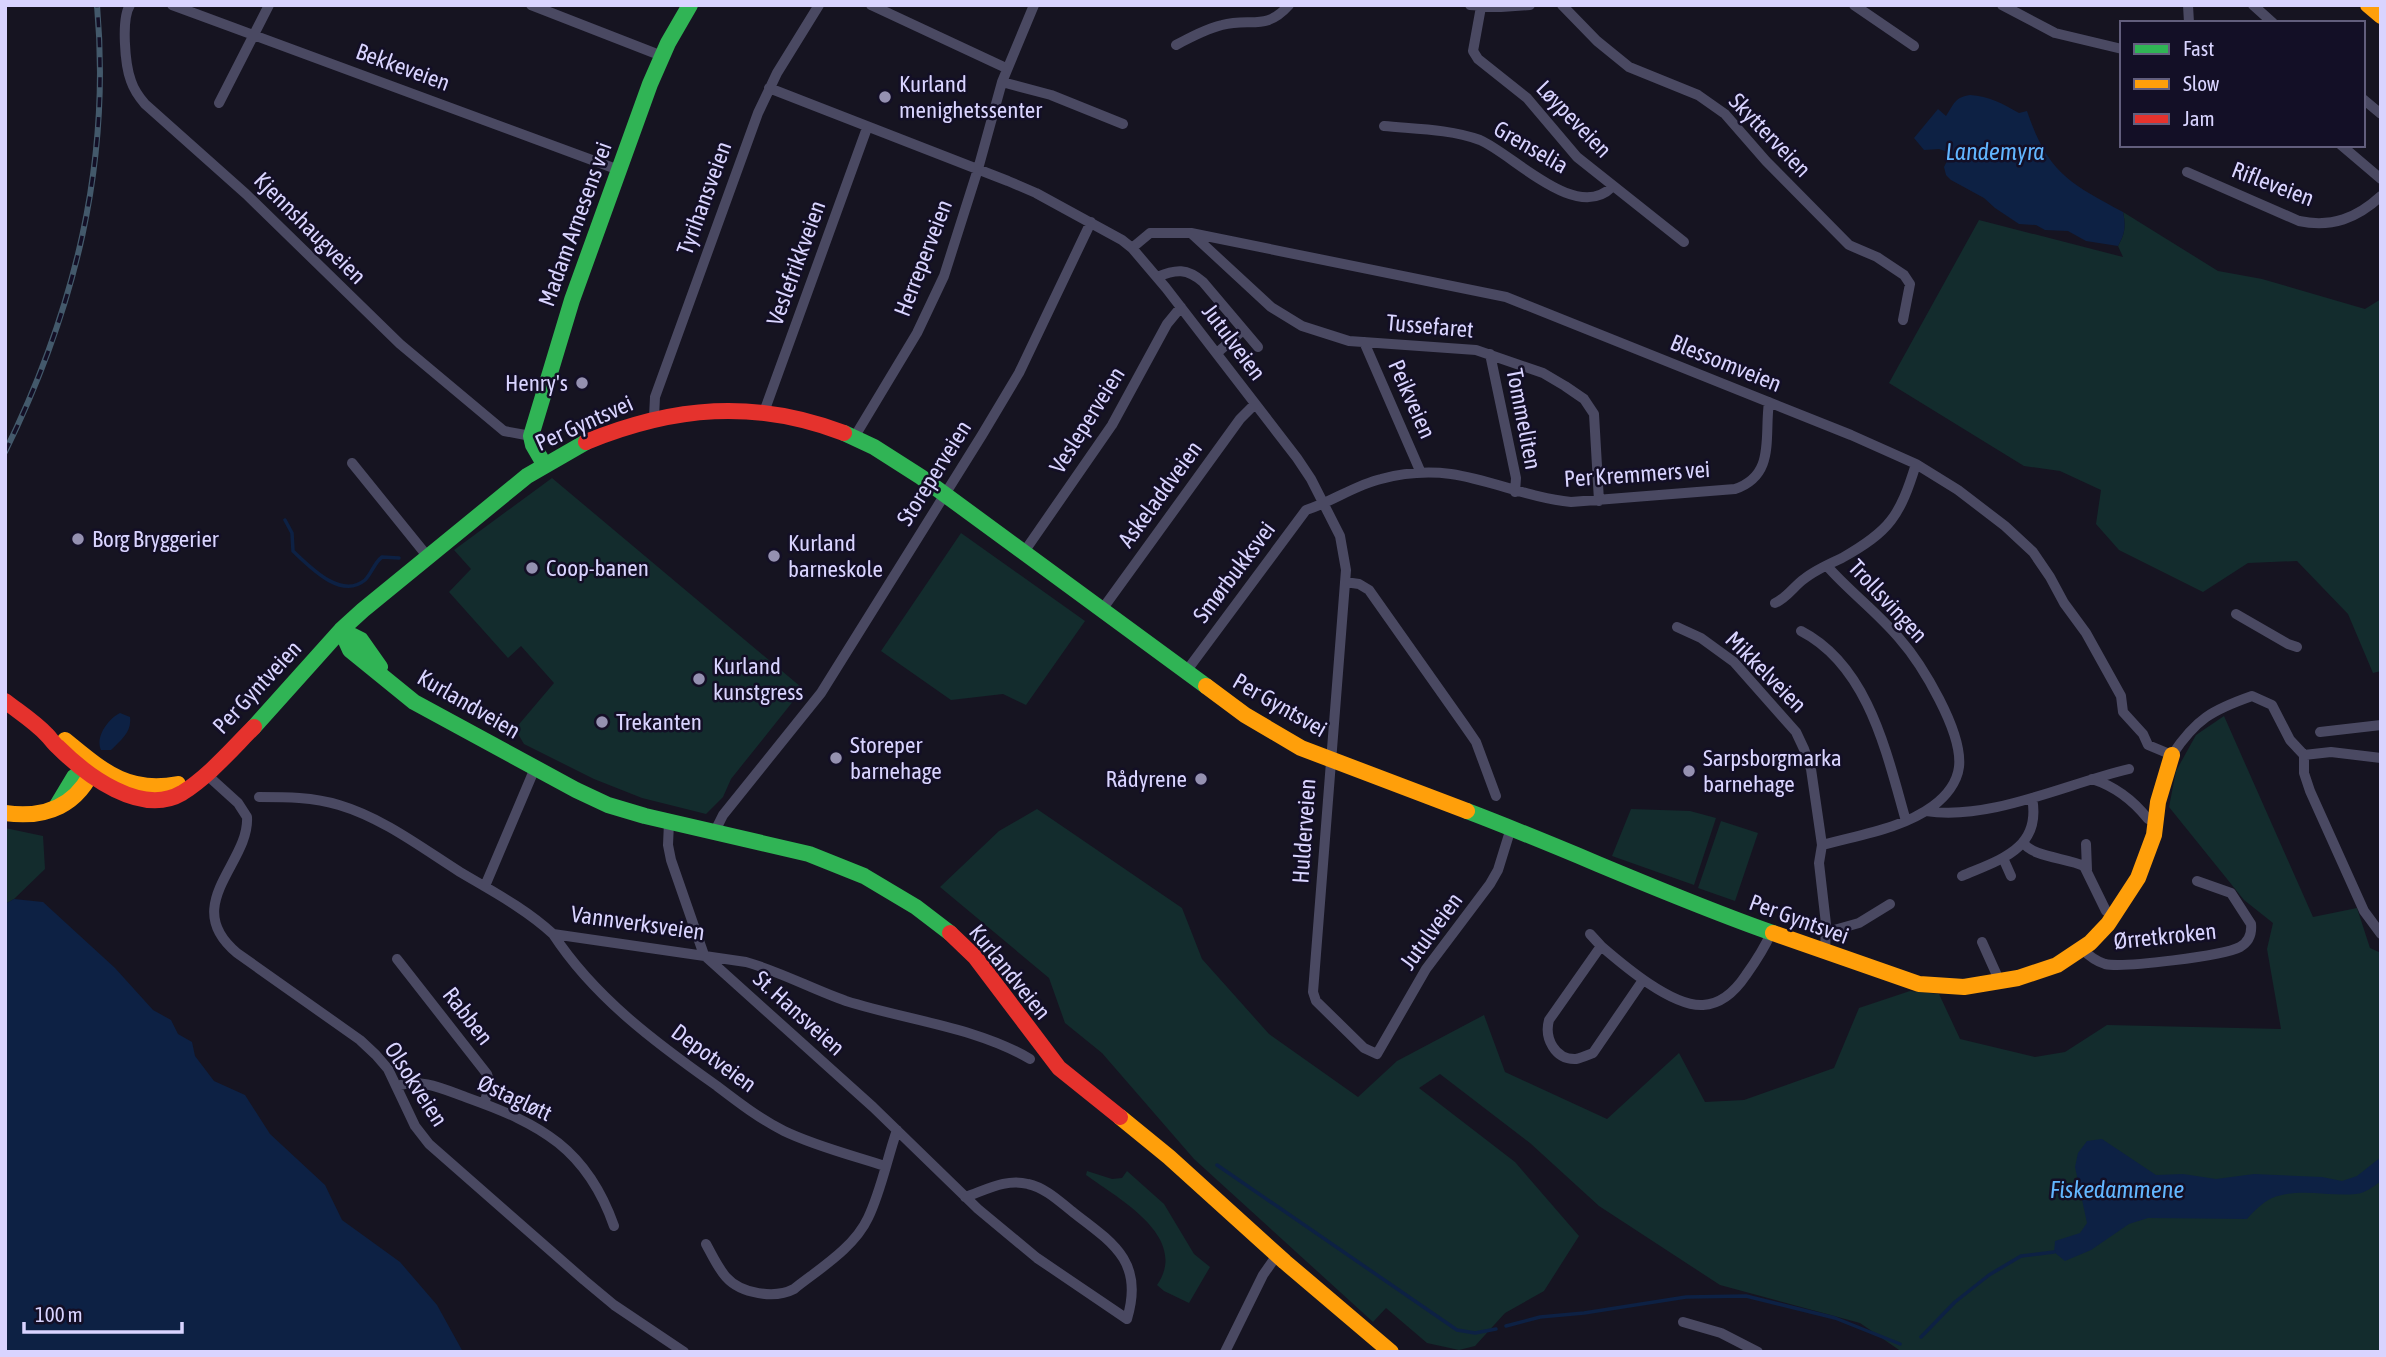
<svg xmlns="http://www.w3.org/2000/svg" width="2386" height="1357" font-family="'Asap Condensed',sans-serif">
<rect width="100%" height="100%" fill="#161421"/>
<!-- green -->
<path fill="#132c2d" d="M2123,212L2218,271L2262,279L2365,309L2381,299V671L2373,673L2348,614L2297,561L2248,563L2203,592L2119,550L2096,524L2101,490L2060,471L2024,466L1889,383L1979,220L2123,257L2118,246C2125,234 2126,226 2123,212Z
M552,478L801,687L802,690L731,779L723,797L706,814L642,798L594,779L524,744L515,729L554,683L521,646L508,658L449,592L471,569L454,550Z
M961,533L1085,621L1026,705L1003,694L951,700L881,651Z
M2224,716L2313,917L2357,908L2370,948L2381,953V1352H1902L1860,1323L1720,1285L1599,1206L1530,1143L1440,1074L1419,1088L1515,1162L1579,1236L1544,1291L1505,1313L1475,1346L1459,1350L1427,1343L1386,1308L1373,1322L1194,1159L1102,1053L1065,1023L1049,978L940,887L999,831L1037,809L1182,908L1202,959L1269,1034L1358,1097L1397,1061L1484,1015L1505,1072L1607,1119L1679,1053L1705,1102L1744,1100L1834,1068L1859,1008L1910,991L1939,994L1960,1039L2035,1057L2065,1052L2107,1025L2281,1029L2267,949L2273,923L2244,900L2169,807L2176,771L2196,735Z
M1631,809L1690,811L1716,818L1694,885L1612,856Z
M1721,821L1758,833L1735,901L1698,888Z
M5,828L43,836L45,869L14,899L5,904Z
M1087,1171L1112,1179L1122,1178L1127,1171L1164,1204L1194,1254L1210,1267L1189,1303L1164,1291L1157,1285C1190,1237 1119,1199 1086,1175Z"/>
<!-- water -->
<path fill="#0d2144" d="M1970,95C1989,96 2003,104 2019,113L2027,111C2048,173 2069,183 2123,212C2126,226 2125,234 2118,246L2086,241L2068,231L2045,230L2036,225L2019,224L1995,208L1984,198L1951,180L1946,175L1944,167L1950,155L1948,152L1939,149L1924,150L1914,138L1938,109L1946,116C1954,104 1955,97 1970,95Z
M120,713L130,717C132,732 121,740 111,750H101C95,737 108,719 120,713Z
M14,899L43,902L115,968L153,1010L171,1020L178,1034L192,1042L195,1056L214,1081L245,1095L270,1134L325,1185L342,1220L400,1262L437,1305L463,1352H5V904Z
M2102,1139L2156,1175L2183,1174L2216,1179L2254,1174L2322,1177L2342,1181L2357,1176L2381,1157V1181C2373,1187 2365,1193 2356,1194C2329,1197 2300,1187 2272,1198C2262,1203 2254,1211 2247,1219L2148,1218L2129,1224L2091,1250L2065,1261L2054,1252L2055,1241L2080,1233L2087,1223L2075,1167L2078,1153L2087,1141Z"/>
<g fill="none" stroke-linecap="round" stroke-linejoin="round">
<!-- stream -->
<path stroke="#0d2144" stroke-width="3.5" d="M285,520L292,533L293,551C310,567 341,600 365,580C372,573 374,563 382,557L399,558
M1217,1165L1457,1330L1475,1333L1496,1329
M1506,1326L1540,1317L1584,1313L1686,1297L1746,1296L1835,1318L1900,1344
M1921,1337L1955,1302L1989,1275L2021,1256L2054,1252"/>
<!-- street -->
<path stroke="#4a4962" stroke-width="10" d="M130,5C121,19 125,65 131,81C134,90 139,97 145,104L246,194L400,344L504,431L531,436
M172,5L619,170
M531,5L662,56
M871,5L1006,68
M1470,5L1501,7L1530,5
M1562,5L1597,41L1629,67L1698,95L1725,114L1766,161L1849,245L1877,257L1904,275L1910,284L1903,320
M1854,5L1914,46
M2002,5L2055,33L2122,49
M2188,5L2189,23
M2253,5L2273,23
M1481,7L1473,51L1478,59L1527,98L1577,157L1684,242
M1176,45C1191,37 1206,29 1222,25C1251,17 1265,32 1289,5
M1002,82L1051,95L1123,124
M769,88L1008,181L1036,193L1122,240L1132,248L1166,288L1297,458L1311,479L1340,536L1346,570L1313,992L1316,1001L1364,1048L1377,1054L1426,969L1490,884L1498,870L1511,828
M2363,99L2381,114
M219,103L269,5
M1384,126C1415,129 1450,129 1480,140C1513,154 1576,223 1612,187
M2341,145L2381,179
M2187,172L2299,221C2332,228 2357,218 2381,196
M1191,233L1271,307L1302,326L1349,341L1476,350L1543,373L1565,386L1584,399L1594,414L1599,501
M1132,248L1150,233H1191L1506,297L1851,435L1916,464L1958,490L2005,526L2033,552L2050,577L2064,603L2086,633L2121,696L2123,712L2143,734L2148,745L2172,755C2196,719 2212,710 2252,696L2272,705L2290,740L2304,755V773L2310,791L2364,911L2381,934
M1157,277C1176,269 1187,268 1203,282L1258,347
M1364,342L1421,473
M1217,353L1242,331
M1490,354L1516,478L1515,492
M764,412L867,128
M654,417L655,397L758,113L777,73L819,5
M855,436L917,333L944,276L978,169L1002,82L1034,5
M352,463L428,557
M1024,552L1112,425L1167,324L1181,307
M1345,582L1359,584L1369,590L1465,726L1476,742L1496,796
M1775,603C1787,598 1794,586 1804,579C1815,570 1829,564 1842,558C1890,531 1900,516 1916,464
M1101,611L1240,419L1255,404
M2236,614L2288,644L2297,647
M1677,627L1701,638L1734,662L1796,732L1804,749L1811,769L1822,845L1819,863L1826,924L1825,952
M1801,631C1869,666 1887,755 1906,821
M1185,673L1306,510C1332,502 1355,485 1381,479C1403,473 1427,471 1451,474C1492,480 1529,498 1571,502L1735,489C1776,475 1764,437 1769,402
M2320,732L2381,725
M2304,755L2331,752L2381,758
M206,774L238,803L247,817C250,863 179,905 237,953L360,1040L376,1055L388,1069L415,1126L429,1144L584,1280L614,1305L684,1352
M2092,779C2114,786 2133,800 2148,819
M259,797C286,797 313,797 339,805C383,818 422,848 460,872C492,891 526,909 553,934L746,962C781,972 812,989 846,1001C906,1020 976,1027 1030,1059
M1926,811C1990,821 2065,784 2129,769
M669,822L668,845L671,860L704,955L873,1107L978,1209L1037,1258L1127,1319C1144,1263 1115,1244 1074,1213C1060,1202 1046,1188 1028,1184C1006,1178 986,1190 965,1197
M714,833L723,815L821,693L982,435L1019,373L1091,222
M2023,842C2031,857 2068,858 2084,866L2106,911
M2086,844L2087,870
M1822,845C1858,835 1902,829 1933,806C1945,797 1957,783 1959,767C1963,732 1922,664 1899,638C1877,612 1849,591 1827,566
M2003,858L2011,876
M1962,876C1999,860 2042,849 2032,798
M485,886L535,768
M1827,932L1859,923L1890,904
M553,934C594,997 656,1043 717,1086C738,1102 760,1119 784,1131C815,1146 851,1155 885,1166
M1590,934L1601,946
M1982,942L2000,982
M2082,949C2089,956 2095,961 2105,964C2123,968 2223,956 2240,947C2249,942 2252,934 2251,924L2231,893L2197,881
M397,959L487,1074L490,1084L484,1104
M1643,980L1593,1053C1588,1055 1581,1058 1576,1059C1555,1060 1544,1038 1549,1020L1601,946C1623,965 1672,1007 1703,1005C1722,1004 1736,990 1746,975C1756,961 1764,949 1771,933
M396,1086C422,1078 443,1089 468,1098C541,1124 587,1149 614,1226
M706,1244C712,1255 718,1268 726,1277C741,1294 775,1299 794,1289C819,1269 854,1248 868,1218C881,1191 887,1159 897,1130
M1683,1322L1721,1333L1758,1352
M1225,1352L1263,1275L1277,1255"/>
<!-- fast -->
<path stroke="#30b455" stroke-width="16" d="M844,433L874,447L921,477L1206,686
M544,464L533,445L531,436L572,300L650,84L668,43L690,5
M341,630L350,650L414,702L576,790L608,805L645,816L809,854L864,876L916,907L950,933
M341,630L361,640L380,667
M254,727L341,630L363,610L527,476L586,442
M56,807L74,777L91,765
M1467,811C1570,850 1670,897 1773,933"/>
<!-- slow -->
<path stroke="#ff9f0a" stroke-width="16" d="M2368,5L2381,16
M1206,686L1245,715L1301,748L1467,811
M65,740C102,770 127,794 178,784
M5,813C47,819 79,805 95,765
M1773,933L1919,984L1964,987L2018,978L2057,965L2090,943L2108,924L2138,878L2154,835L2158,802L2172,755
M1120,1117L1169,1157L1285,1262L1391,1352"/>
<!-- jam -->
<path stroke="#e5322d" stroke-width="16" d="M586,442C674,406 754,399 844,433
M5,701C19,712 35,722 47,735C51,739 54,744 58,747C86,775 141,817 182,793C209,776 231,750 254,727
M950,933L975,957L1059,1068L1120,1117"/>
<!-- rail casing -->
<g stroke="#43596b" stroke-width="6">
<path id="rail" d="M5,452C75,309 111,164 97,5"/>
</g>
<!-- rail -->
<use href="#rail" stroke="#130f26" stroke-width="3.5" stroke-dasharray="10" stroke-linecap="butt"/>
</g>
<!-- markers -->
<g fill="#9591b1" stroke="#130f26" stroke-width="2.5">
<circle cx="885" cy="97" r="7"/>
<circle cx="582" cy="383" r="7"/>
<circle cx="78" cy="539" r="7"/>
<circle cx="774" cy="556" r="7"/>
<circle cx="532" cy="568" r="7"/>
<circle cx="699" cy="679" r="7"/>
<circle cx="602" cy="722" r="7"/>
<circle cx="836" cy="758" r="7"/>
<circle cx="1689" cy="771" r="7"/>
<circle cx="1201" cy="779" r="7"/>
</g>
<g text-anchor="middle" stroke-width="5" stroke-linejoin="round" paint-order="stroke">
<!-- street labels -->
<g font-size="23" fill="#d9d4ff" stroke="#130f26">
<text transform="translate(403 67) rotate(20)" y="8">Bekkeveien</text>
<text transform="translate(1574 119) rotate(46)" y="8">Løypeveien</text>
<text transform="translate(1770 135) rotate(46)" y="8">Skytterveien</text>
<text transform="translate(1531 147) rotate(30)" y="8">Grenselia</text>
<text transform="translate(2273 184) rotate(21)" y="8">Rifleveien</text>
<text transform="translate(704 198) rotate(-70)" y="8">Tyrihansveien</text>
<text transform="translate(575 224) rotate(-70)" y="8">Madam Arnesens vei</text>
<text transform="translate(310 228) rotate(45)" y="8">Kjennshaugveien</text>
<text transform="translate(923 258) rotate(-69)" y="8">Herreperveien</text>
<text transform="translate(796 263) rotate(-70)" y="8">Veslefrikkveien</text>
<text transform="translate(1430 326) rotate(5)" y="8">Tussefaret</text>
<text transform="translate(1234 342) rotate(53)" y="8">Jutulveien</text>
<text transform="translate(1726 363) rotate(22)" y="8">Blessomveien</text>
<text transform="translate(1412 399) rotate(66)" y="8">Peikveien</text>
<text transform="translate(1524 419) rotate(79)" y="8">Tommeliten</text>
<text transform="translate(1087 420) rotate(-58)" y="8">Vesleperveien</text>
<text transform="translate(584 423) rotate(-24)" y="8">Per Gyntsvei</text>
<text transform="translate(934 473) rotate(-58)" y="8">Storeperveien</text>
<text transform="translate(1637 474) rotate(-4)" y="8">Per Kremmers vei</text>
<text transform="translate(1160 494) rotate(-54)" y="8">Askeladdveien</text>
<text transform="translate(1234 572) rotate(-53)" y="8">Smørbukksvei</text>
<text transform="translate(1888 601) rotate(47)" y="8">Trollsvingen</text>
<text transform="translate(1766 672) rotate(45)" y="8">Mikkelveien</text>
<text transform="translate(257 687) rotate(-47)" y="8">Per Gyntveien</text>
<text transform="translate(469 704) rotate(30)" y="8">Kurlandveien</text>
<text transform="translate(1280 705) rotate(30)" y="8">Per Gyntsvei</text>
<text transform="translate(1304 831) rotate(-86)" y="8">Hulderveien</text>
<text transform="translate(1799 919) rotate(20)" y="8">Per Gyntsvei</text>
<text transform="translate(638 923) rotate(8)" y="8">Vannverksveien</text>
<text transform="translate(1431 931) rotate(-54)" y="8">Jutulveien</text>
<text transform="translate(2165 936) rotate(-6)" y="8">Ørretkroken</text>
<text transform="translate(1010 972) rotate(51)" y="8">Kurlandveien</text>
<text transform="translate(799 1013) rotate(42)" y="8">St. Hansveien</text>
<text transform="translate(468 1016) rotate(52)" y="8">Rabben</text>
<text transform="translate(714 1058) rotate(36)" y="8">Depotveien</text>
<text transform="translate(416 1084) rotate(57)" y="8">Olsokveien</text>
<text transform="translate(515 1098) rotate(25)" y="8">Østagløtt</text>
</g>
<!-- poi labels -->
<g font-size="23" fill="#d9d4ff" stroke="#130f26" text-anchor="start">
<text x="899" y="92">Kurland<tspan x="899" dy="26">menighetssenter</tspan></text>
<text x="568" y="391" text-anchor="end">Henry's</text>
<text x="92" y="547">Borg Bryggerier</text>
<text x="788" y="551">Kurland<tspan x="788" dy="26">barneskole</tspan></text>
<text x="546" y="576">Coop-banen</text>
<text x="713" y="674">Kurland<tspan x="713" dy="26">kunstgress</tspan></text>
<text x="616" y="730">Trekanten</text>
<text x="850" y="753">Storeper<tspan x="850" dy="26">barnehage</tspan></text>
<text x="1703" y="766">Sarpsborgmarka<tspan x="1703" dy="26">barnehage</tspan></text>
<text x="1187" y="787" text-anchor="end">Rådyrene</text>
</g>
<!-- water labels -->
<g font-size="24" font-style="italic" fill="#62b6ff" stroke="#130f26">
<text x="1995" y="160">Landemyra</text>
<text x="2117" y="1198">Fiskedammene</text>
</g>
</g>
<!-- border -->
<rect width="2386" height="1357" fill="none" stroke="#d9d4ff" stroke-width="14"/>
<!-- legend -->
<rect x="2120" y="21" width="245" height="126" fill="#130f26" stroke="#625e7d" stroke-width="2"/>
<rect x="2134" y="44" width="35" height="10" fill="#30b455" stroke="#625e7d" stroke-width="2"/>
<text x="2183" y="56" font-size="21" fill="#d9d4ff">Fast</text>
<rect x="2134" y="79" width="35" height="10" fill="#ff9f0a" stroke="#625e7d" stroke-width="2"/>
<text x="2183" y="91" font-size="21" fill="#d9d4ff">Slow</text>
<rect x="2134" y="114" width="35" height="10" fill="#e5322d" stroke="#625e7d" stroke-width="2"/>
<text x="2183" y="126" font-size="21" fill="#d9d4ff">Jam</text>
<!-- scale -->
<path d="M24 1322v10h158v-10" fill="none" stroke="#d9d4ff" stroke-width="3.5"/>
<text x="35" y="1322" font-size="21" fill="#d9d4ff" stroke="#130f26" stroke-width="5" paint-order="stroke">100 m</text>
</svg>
